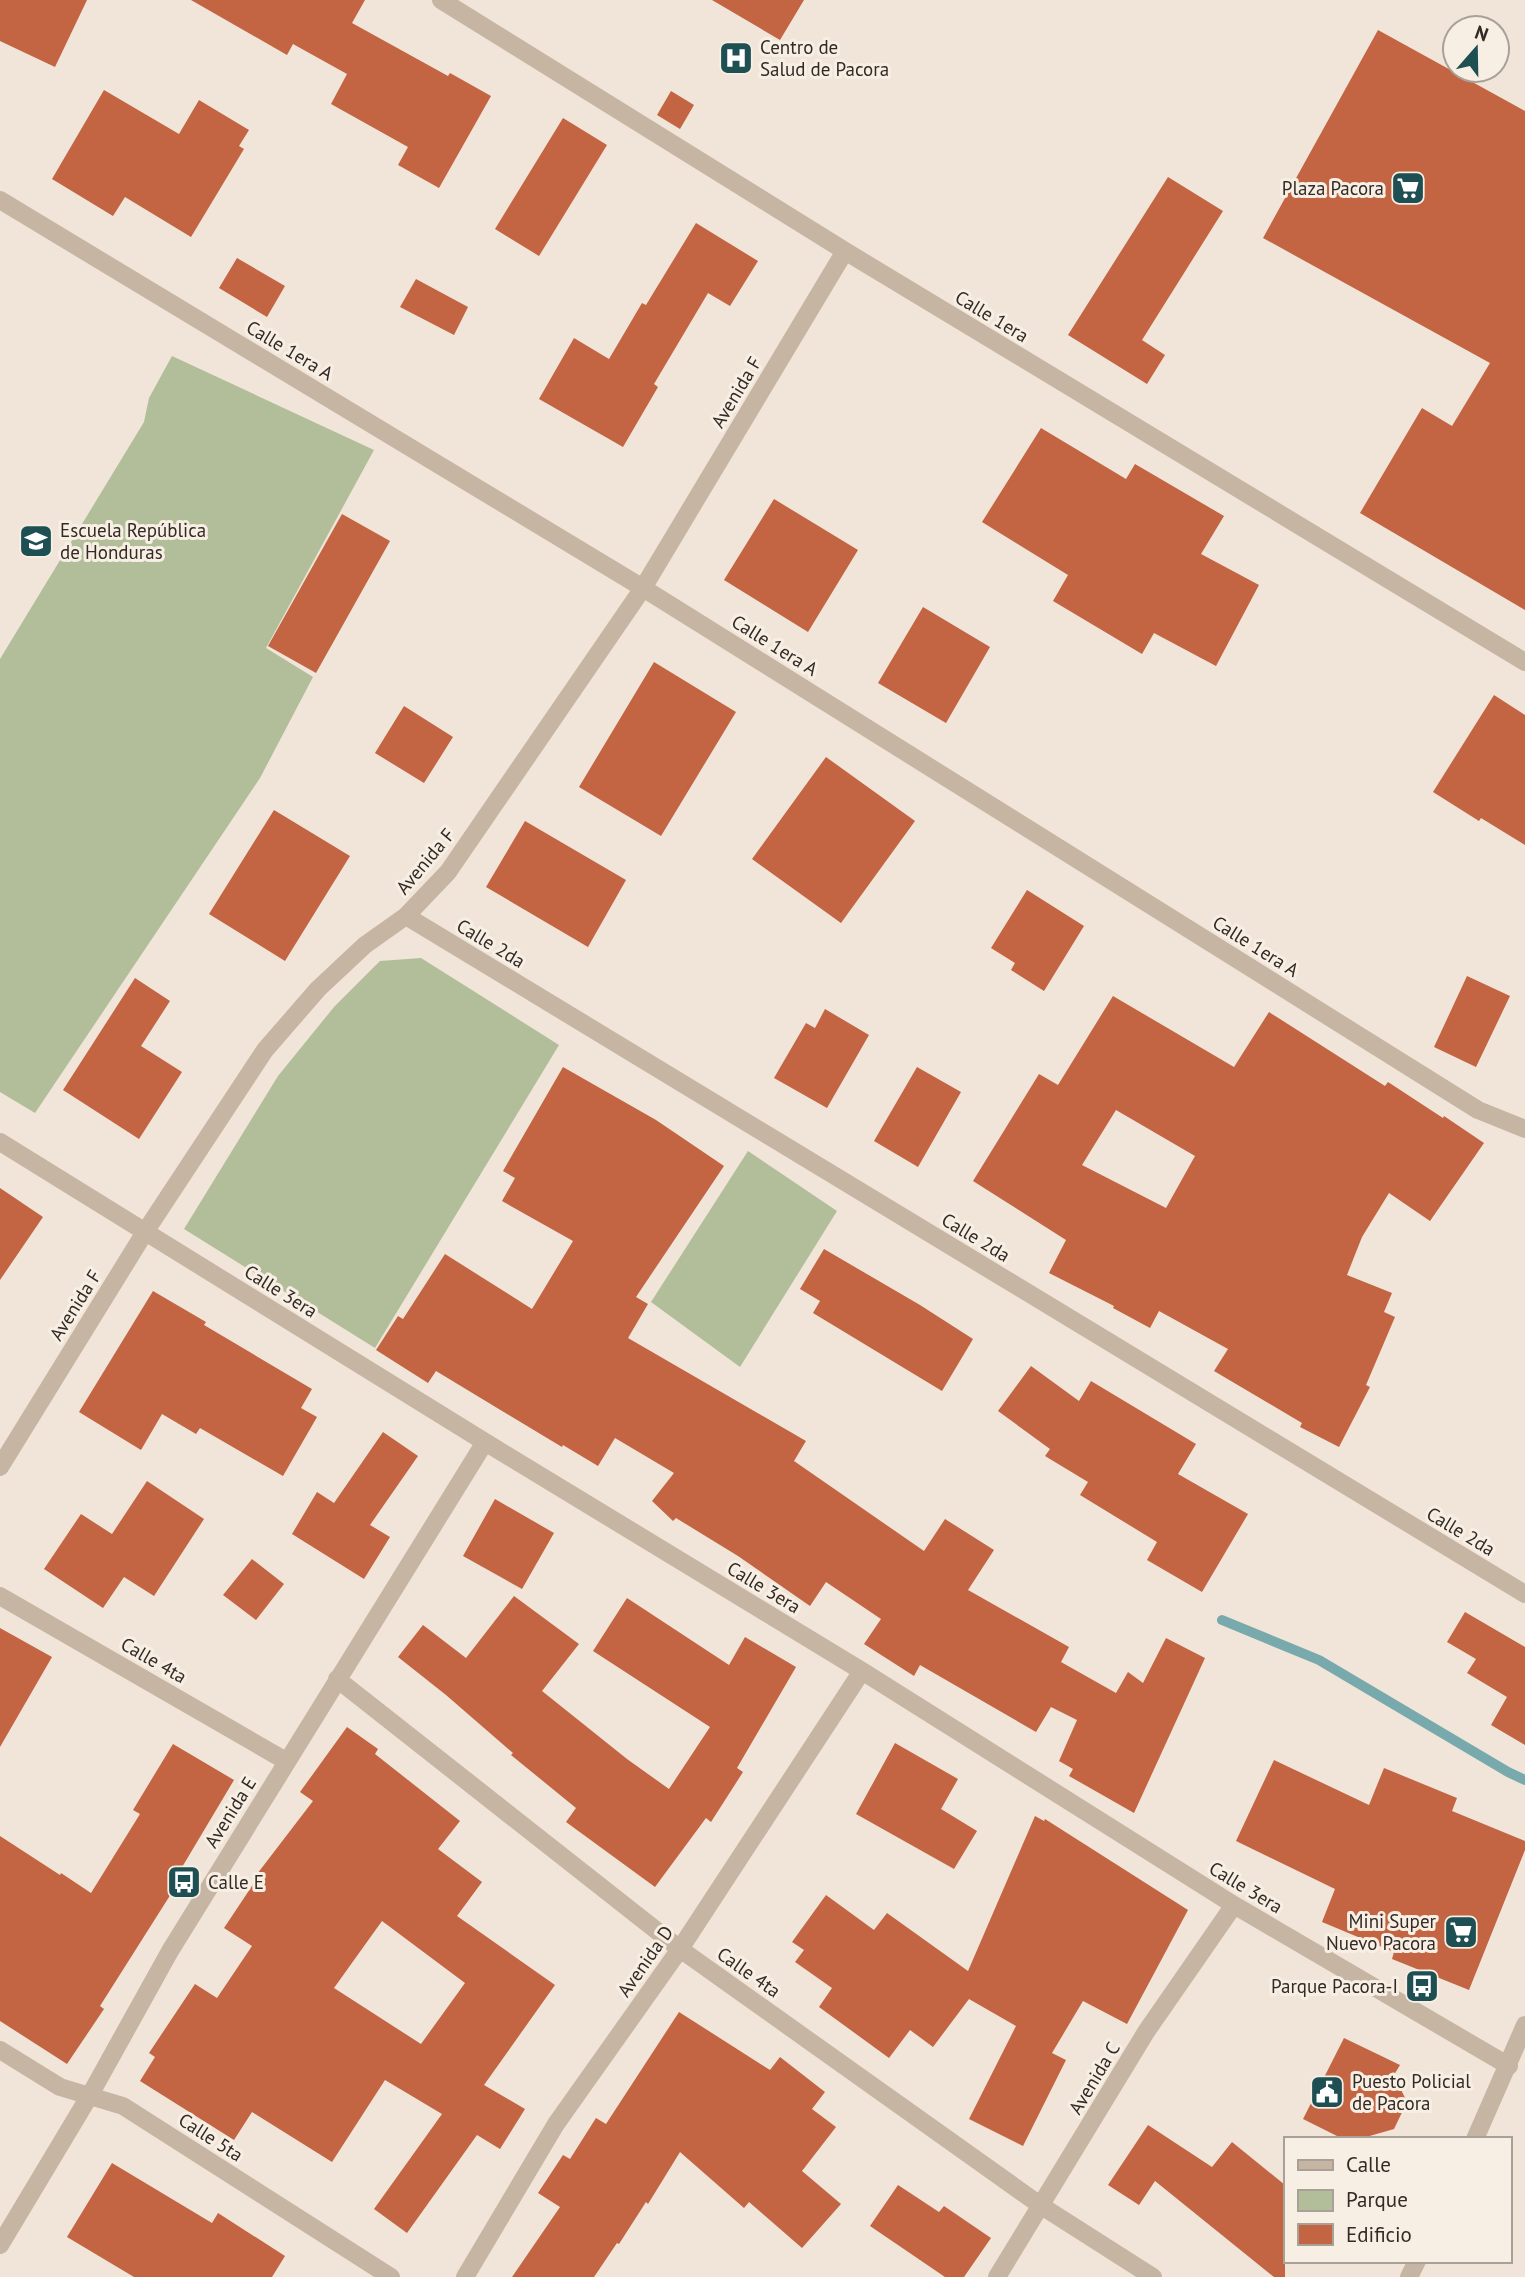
<svg xmlns="http://www.w3.org/2000/svg" width="1525" height="2277" font-family="'PT Sans',sans-serif">
<rect width="100%" height="100%" fill="#f0e5d8"/>
<!-- green -->
<path fill="#b1be99" d="M172,356L374,450L266,648L313,677L260,778L35,1113L0,1092V659L144,422L149,398Z
M421,958L559,1045L375,1348L184,1229L278,1076L334,1007L380,961Z
M748,1151L837,1211L740,1367L651,1302Z"/>
<g fill="none" stroke-linecap="round" stroke-linejoin="round">
<!-- stream -->
<path stroke="#78a9ac" stroke-width="10" d="M1222,1620L1319,1660L1508,1772L1525,1780"/>
</g>
<!-- building -->
<path fill="#c36443" fill-rule="evenodd" d="M0,0H87L55,67L0,41Z
M191,0H365L352,23L448,76L450,73L491,96L439,188L398,165L408,147L331,104L347,74L293,44L287,55Z
M712,0H804L780,40Z
M1378,30L1525,111V610L1360,513L1422,408L1452,426L1490,363L1263,238Z
M104,90L179,134L199,100L249,130L239,146L244,149L191,237L125,197L113,216L52,179Z
M671,91L694,105L680,129L657,115Z
M563,118L607,145L539,256L495,229Z
M1168,177L1223,211L1142,340L1165,355L1147,384L1068,335Z
M696,223L758,261L730,306L708,293L654,384L658,387L623,447L539,399L574,338L609,359L642,303L646,305Z
M237,258L285,286L267,317L219,288Z
M416,279L468,307L454,335L400,307Z
M1041,428L1126,479L1135,464L1224,516L1201,554L1259,585L1216,666L1154,633L1142,654L1053,601L1068,575L982,522Z
M774,499L858,550L808,632L724,580Z
M342,514L390,541L316,673L268,646Z
M923,607L990,647L946,723L878,683Z
M654,662L736,712L661,836L579,787Z
M1494,695L1525,715V845L1481,818L1479,821L1433,792Z
M404,706L453,737L424,783L375,753Z
M826,757L915,821L841,923L752,859Z
M274,810L350,856L285,961L209,914Z
M525,821L626,880L588,947L486,887Z
M1027,890L1084,926L1044,991L1011,970L1015,963L991,948Z
M1467,976L1510,996L1476,1067L1434,1047Z
M135,978L170,1001L141,1046L182,1072L139,1139L63,1090Z
M1113,996L1234,1067L1269,1012L1385,1086L1388,1082L1443,1118L1444,1116L1484,1143L1430,1221L1389,1193L1362,1237L1347,1275L1392,1293L1384,1312L1395,1317L1366,1385L1370,1387L1339,1447L1300,1427L1302,1423L1214,1371L1228,1349L1159,1311L1150,1328L1113,1308L1114,1306L1049,1273L1066,1240L973,1181L1039,1074L1058,1085ZM1116,1110L1195,1156L1166,1208L1082,1165Z
M825,1009L869,1035L827,1108L774,1078L806,1023L815,1028Z
M563,1067L656,1120L724,1166L636,1297L648,1304L628,1338L806,1441L794,1461L924,1551L945,1519L994,1550L968,1590L1069,1647L1061,1662L1116,1693L1128,1672L1143,1683L1166,1638L1205,1658L1134,1813L1069,1776L1073,1769L1059,1761L1077,1720L1051,1707L1036,1732L920,1665L914,1676L864,1644L881,1619L826,1582L810,1606L738,1556L676,1518L673,1521L652,1501L674,1473L615,1438L598,1466L563,1445L562,1447L436,1371L428,1383L376,1350L398,1316L403,1319L445,1254L532,1309L573,1241L502,1201L515,1178L503,1171Z
M917,1067L961,1092L918,1167L874,1141Z
M0,1188L43,1217L0,1280Z
M824,1249L920,1305L973,1339L942,1391L813,1313L820,1301L800,1289Z
M153,1291L206,1322L204,1325L312,1389L301,1408L317,1417L283,1476L200,1428L196,1434L162,1414L141,1450L79,1412Z
M1031,1366L1079,1401L1091,1381L1196,1444L1178,1474L1248,1514L1202,1592L1147,1560L1157,1542L1080,1495L1088,1482L1045,1456L1050,1449L998,1411Z
M383,1432L418,1456L370,1525L390,1537L364,1579L292,1534L317,1492L334,1503Z
M147,1481L204,1519L154,1596L124,1577L103,1608L44,1569L81,1514L112,1534Z
M495,1499L554,1533L522,1589L463,1556Z
M252,1559L284,1584L256,1620L223,1595Z
M514,1596L579,1644L542,1691L627,1759L669,1789L710,1727L593,1651L627,1598L729,1665L745,1637L796,1667L737,1768L743,1772L711,1822L706,1818L655,1887L566,1822L576,1808L511,1755L513,1753L446,1695L398,1657L423,1625L466,1658Z
M1465,1612L1525,1647V1745L1491,1725L1507,1697L1467,1673L1476,1659L1447,1642Z
M0,1628L52,1657L0,1747Z
M347,1727L378,1749L375,1754L460,1821L438,1849L482,1882L457,1916L555,1985L484,2085L525,2109L500,2149L477,2135L407,2233L374,2209L442,2114L385,2080L332,2162L252,2112L234,2140L140,2081L155,2057L149,2053L195,1984L217,1998L252,1946L224,1928L256,1880L254,1878L313,1801L300,1792ZM382,1921L465,1983L421,2044L334,1988Z
M895,1743L958,1779L941,1809L977,1831L954,1869L856,1814Z
M173,1744L234,1780L172,1884L176,1886L100,2006L104,2009L67,2064L0,2021V1836L60,1875L61,1873L91,1893L140,1814L133,1810Z
M1274,1760L1369,1805L1384,1768L1457,1798L1452,1811L1525,1841V1850L1469,1990L1392,1959L1394,1952L1322,1922L1335,1889L1236,1841Z
M1035,1816L1044,1821L1045,1819L1188,1910L1127,2024L1083,2001L1052,2053L1066,2060L1023,2146L969,2119L1016,2026L969,1999L933,2047L910,2030L889,2058L819,2007L832,1988L795,1962L804,1950L792,1942L826,1895L874,1930L887,1913L968,1971Z
M679,2012L770,2070L780,2057L825,2092L812,2109L836,2127L802,2171L841,2204L802,2248L749,2202L744,2208L680,2152L648,2204L646,2202L619,2244L617,2243L594,2277H512L560,2207L538,2193L563,2155L570,2159L596,2118L606,2124Z
M1344,2038L1400,2065L1394,2075L1407,2102L1394,2129L1359,2139H1343L1303,2119Z
M1148,2125L1212,2167L1232,2142L1285,2185V2277H1274L1155,2181L1139,2205L1108,2185Z
M112,2163L212,2223L218,2213L285,2256L272,2277H134L67,2237Z
M898,2185L939,2212L944,2206L991,2238L964,2277H945L870,2226Z"/>
<g fill="none" stroke-linecap="round" stroke-linejoin="round">
<!-- minor -->
<path stroke="#c7b5a4" stroke-width="18" d="M441,0L845,251L1525,662
M0,200L643,588L1478,1110L1525,1129
M406,916L1525,1594
M0,1142L485,1442L862,1671L1234,1905L1509,2066
M0,1467L145,1232L265,1050L318,989L365,945L406,916L448,872L643,588L845,251
M0,1596L286,1761
M337,1679L680,1949L1040,2205L1153,2277
M0,2050L60,2087L123,2106L391,2277
M0,2245L90,2095L170,1951L485,1442
M465,2277L556,2124L680,1949L862,1671
M997,2277L1146,2032L1234,1905"/>
<!-- tertiary -->
<path stroke="#c7b5a4" stroke-width="18" d="M1475,2139L1525,2025
M1409,2277L1417,2261"/>
</g>
<!-- icons -->
<defs>
<g id="hospital-square" transform="scale(1.75)"><rect x="-9" y="-9" width="18" height="18" rx="4" fill="#1d4f53" stroke="#f8efe4"/><path d="M-5-5h3v3.5h4V-5h3V5h-3V1.5h-4V5h-3Z" fill="#fff"/></g>
<g id="supermarket-square" transform="scale(1.75)"><rect x="-9" y="-9" width="18" height="18" rx="4" fill="#1d4f53" stroke="#f8efe4"/><path d="M-6-5.5h2.5l.6 2H6L4.5 2H-2.5L-4.4-4H-6ZM-1.5 3.2a1.3 1.3 0 1 0 .1 0ZM3 3.2a1.3 1.3 0 1 0 .1 0Z" fill="#fff"/></g>
<g id="school-square" transform="scale(1.75)"><rect x="-9" y="-9" width="18" height="18" rx="4" fill="#1d4f53" stroke="#f8efe4"/><path d="M0-5L7-2L0 1L-7-2ZM-4 1L0 2.5L4 1V4Q0 6-4 4Z" fill="#fff"/></g>
<g id="bus-square" transform="scale(1.75)"><rect x="-9" y="-9" width="18" height="18" rx="4" fill="#1d4f53" stroke="#f8efe4"/><path d="M-5-6H5V4H4V6H2V4H-2V6H-4V4H-5ZM-3.5-4V0h7V-4ZM-3.5 1.2v1.5H-2V1.2ZM2 1.2v1.5H3.5V1.2Z" fill="#fff"/></g>
<g id="civic-square" transform="scale(1.75)"><rect x="-9" y="-9" width="18" height="18" rx="4" fill="#1d4f53" stroke="#f8efe4"/><path d="M-.6-6.5H3V-4.5H.6V-3L4-1V1h2V6H-6V1h2V-1L-.6-3ZM-1.2 2.5V6h2.4V2.5Z" fill="#fff"/></g>
</defs>
<g fill-rule="evenodd">
<use href="#hospital-square" x="736" y="58"/>
<use href="#supermarket-square" x="1408" y="188"/>
<use href="#school-square" x="36" y="541"/>
<use href="#bus-square" x="184" y="1882"/>
<use href="#supermarket-square" x="1461" y="1932"/>
<use href="#bus-square" x="1422" y="1986"/>
<use href="#civic-square" x="1327" y="2092"/>
</g>
<g text-anchor="middle" stroke-width="6" stroke-linejoin="round" paint-order="stroke">
<!-- poi labels -->
<g font-size="19" fill="#332a26" stroke="#f8efe4" text-anchor="start">
<text x="760" y="54">Centro de<tspan x="760" dy="22">Salud de Pacora</tspan></text>
<text x="1384" y="195" text-anchor="end">Plaza Pacora</text>
<text x="60" y="537">Escuela República<tspan x="60" dy="22">de Honduras</tspan></text>
<text x="208" y="1889">Calle E</text>
<text x="1436" y="1928" text-anchor="end">Mini Super<tspan x="1436" dy="22">Nuevo Pacora</tspan></text>
<text x="1398" y="1993" text-anchor="end">Parque Pacora-I</text>
<text x="1352" y="2088">Puesto Policial<tspan x="1352" dy="22">de Pacora</tspan></text>
</g>
<!-- street labels -->
<g font-size="19" fill="#332a26" stroke="#f8efe4">
<text transform="translate(992 316) rotate(31)" y="7">Calle 1era</text>
<text transform="translate(290 350) rotate(31)" y="7">Calle 1era A</text>
<text transform="translate(736 392) rotate(-59)" y="7">Avenida F</text>
<text transform="translate(775 645) rotate(32)" y="7">Calle 1era A</text>
<text transform="translate(425 861) rotate(-50)" y="7">Avenida F</text>
<text transform="translate(491 943) rotate(31)" y="7">Calle 2da</text>
<text transform="translate(1256 946) rotate(32)" y="7">Calle 1era A</text>
<text transform="translate(976 1237) rotate(31)" y="7">Calle 2da</text>
<text transform="translate(281 1291) rotate(32)" y="7">Calle 3era</text>
<text transform="translate(75 1305) rotate(-58)" y="7">Avenida F</text>
<text transform="translate(1461 1531) rotate(31)" y="7">Calle 2da</text>
<text transform="translate(764 1587) rotate(31)" y="7">Calle 3era</text>
<text transform="translate(154 1660) rotate(30)" y="7">Calle 4ta</text>
<text transform="translate(230 1812) rotate(-58)" y="7">Avenida E</text>
<text transform="translate(1246 1887) rotate(31)" y="7">Calle 3era</text>
<text transform="translate(645 1961) rotate(-55)" y="7">Avenida D</text>
<text transform="translate(749 1972) rotate(35)" y="7">Calle 4ta</text>
<text transform="translate(1094 2078) rotate(-59)" y="7">Avenida C</text>
<text transform="translate(211 2137) rotate(33)" y="7">Calle 5ta</text>
</g>
</g>
<!-- legend -->
<rect x="1284" y="2137" width="228" height="126" fill="#f8efe4" stroke="#a9a098" stroke-width="2"/>
<rect x="1298" y="2160" width="35" height="10" fill="#c7b5a4" stroke="#a9a098" stroke-width="2"/>
<text x="1346" y="2172" font-size="21" fill="#332a26">Calle</text>
<rect x="1298" y="2190" width="35" height="21" fill="#b1be99" stroke="#a9a098" stroke-width="2"/>
<text x="1346" y="2207" font-size="21" fill="#332a26">Parque</text>
<rect x="1298" y="2224" width="35" height="21" fill="#c36443" stroke="#a9a098" stroke-width="2"/>
<text x="1346" y="2242" font-size="21" fill="#332a26">Edificio</text>
<!-- north arrow -->
<g transform="translate(1476 49) rotate(20)"><circle r="33" fill="#f8efe4" stroke="#a9a098" stroke-width="2"/>
<path d="M0-5L12 26L0 18L-12 26Z" fill="#1d4f53"/>
<text y="-10" font-size="19" font-weight="bold" text-anchor="middle" fill="#332a26">N</text>
</g>
</svg>
